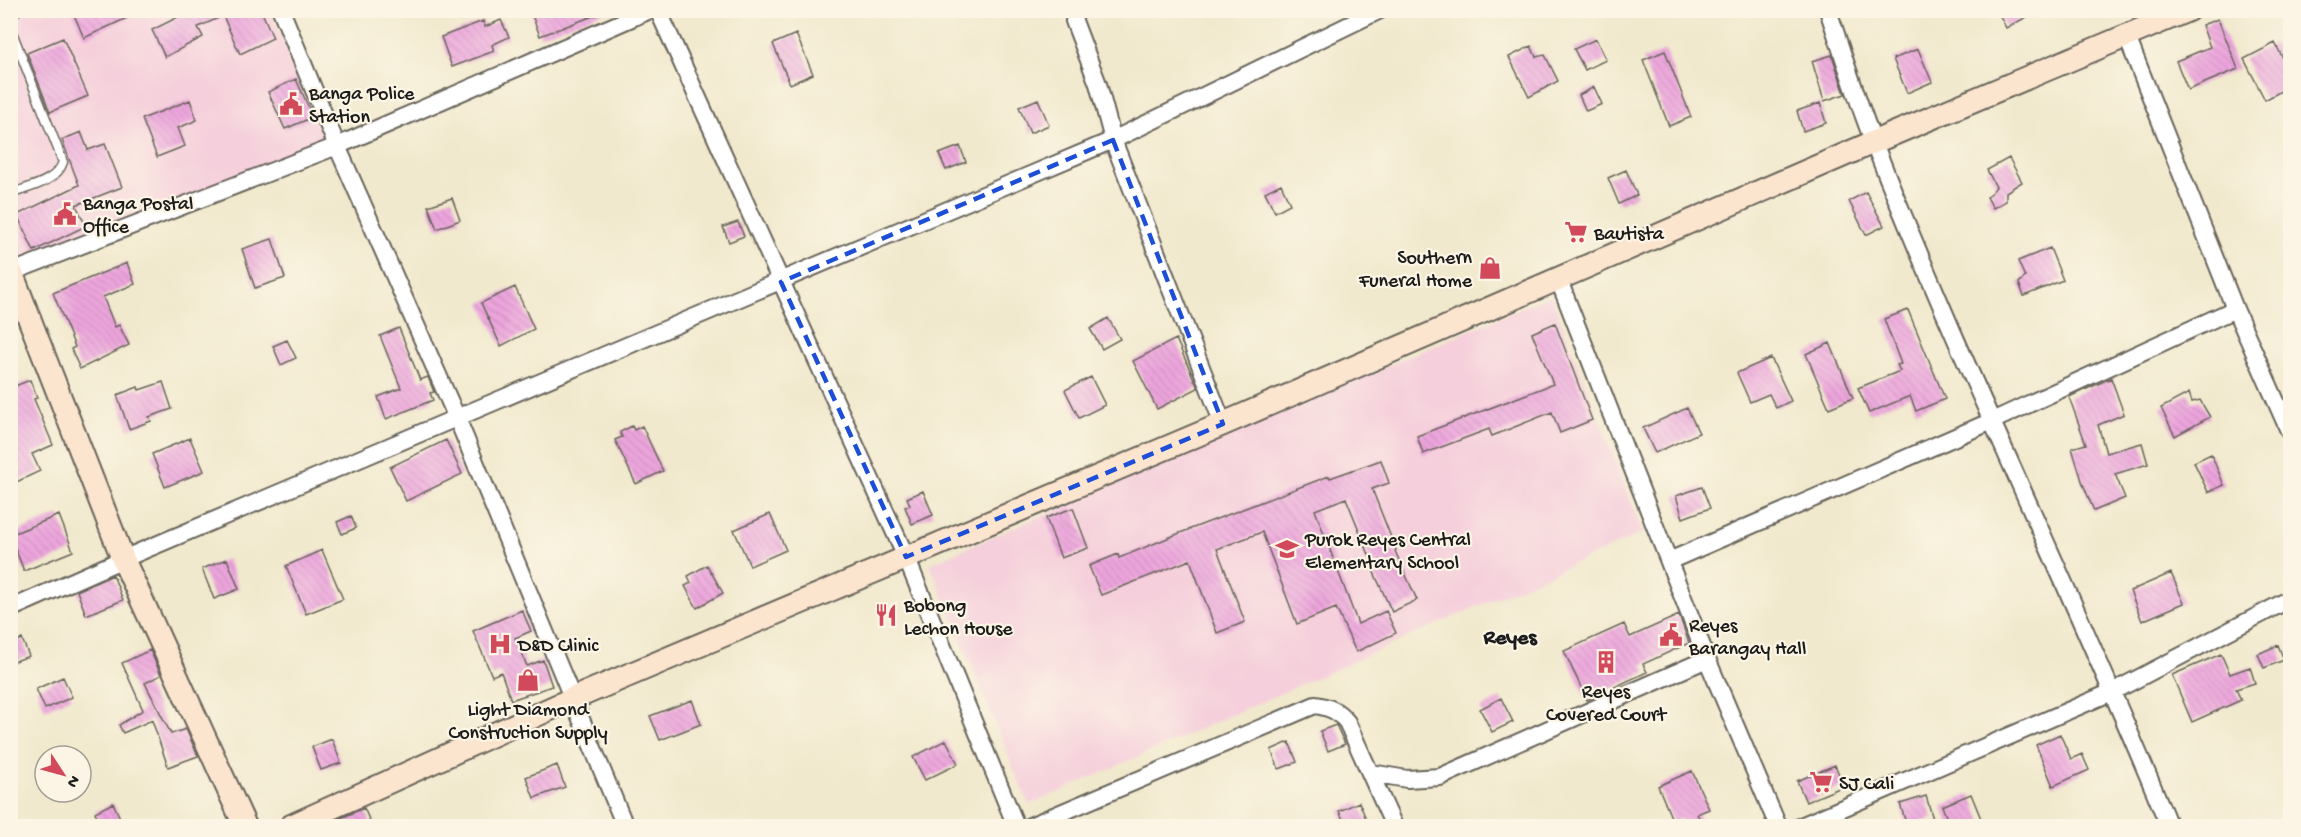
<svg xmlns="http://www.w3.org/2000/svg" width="2301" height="837" font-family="'Gochi Hand',sans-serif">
<defs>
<pattern id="building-back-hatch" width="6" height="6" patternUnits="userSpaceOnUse" patternTransform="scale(1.5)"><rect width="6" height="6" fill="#eda6dd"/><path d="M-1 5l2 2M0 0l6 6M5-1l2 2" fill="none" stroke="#cb8ebd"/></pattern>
</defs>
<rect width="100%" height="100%" fill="#fcf5e5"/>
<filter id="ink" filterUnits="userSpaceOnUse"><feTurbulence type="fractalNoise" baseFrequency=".0167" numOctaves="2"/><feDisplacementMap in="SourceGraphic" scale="12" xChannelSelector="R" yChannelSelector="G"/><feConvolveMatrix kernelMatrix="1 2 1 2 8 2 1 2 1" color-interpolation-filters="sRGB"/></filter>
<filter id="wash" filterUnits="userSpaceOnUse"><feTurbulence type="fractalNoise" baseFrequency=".008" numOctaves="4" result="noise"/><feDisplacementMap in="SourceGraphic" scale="24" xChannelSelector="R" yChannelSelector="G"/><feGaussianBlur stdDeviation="1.35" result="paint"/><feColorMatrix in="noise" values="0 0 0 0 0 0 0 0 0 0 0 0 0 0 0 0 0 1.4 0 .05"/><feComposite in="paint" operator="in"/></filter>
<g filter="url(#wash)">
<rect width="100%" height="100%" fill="#f1e9cd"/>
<!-- built -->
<path fill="#f5cfdb" d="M10,11H270L325,138L24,267L11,236Z
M1551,295L1643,533L1029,805L930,564Z"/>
<g id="blocks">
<!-- building -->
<path fill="url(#building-back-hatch)" d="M72,10H144L84,38Z
M192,10H261L273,38L240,54L223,16L198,27L203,37L165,57L152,30Z
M530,10H604V12L540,36Z
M1997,10H2040L2006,28Z
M2218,19L2238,69L2188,90L2176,61L2210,47L2202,25Z
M501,20L509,37L492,45L494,51L452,67L441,37L483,21L485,27Z
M796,34L813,74L790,84L773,44Z
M63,38L88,96L50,112L27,53Z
M1596,39L1606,60L1585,70L1574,49Z
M2275,43L2290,72V86L2265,100L2244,59Z
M1531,46L1536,57L1545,55L1558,81L1529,97L1509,57Z
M1918,49L1932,82L1907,93L1893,59Z
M1665,51L1691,117L1669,126L1643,60Z
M1832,55L1845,94L1824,101L1812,61Z
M296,79L313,117L285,129L268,92Z
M1594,87L1602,104L1586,111L1579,95Z
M1038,99L1049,125L1030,133L1019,107Z
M190,100L197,120L178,128L185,146L157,157L142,119Z
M1820,103L1826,123L1803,131L1797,111Z
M81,132L88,150L105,144L122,187L76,205L86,226L34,251L17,215L79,185L62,140Z
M960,146L966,162L946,170L939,154Z
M2009,158L2022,182L2006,192V201L1993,208L1987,197L1996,187L1987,170Z
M1626,170L1637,195L1619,204L1608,178Z
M1281,184L1290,204L1275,212L1265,192Z
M1866,192L1884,226L1866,235L1849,201Z
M452,198L460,220L437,229L428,206Z
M738,222L744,236L729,242L723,227Z
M272,239L285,278L255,288L242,249Z
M2050,248L2063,280L2024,296L2019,283L2025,277L2018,261Z
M127,263L135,284L103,297L115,327L119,325L129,345L80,369L71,349L75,347L53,293Z
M515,287L534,329L501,346L481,303Z
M1908,310L1945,399L1916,411L1910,396L1869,413L1858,388L1900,371L1897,365L1901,364L1884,319Z
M1108,318L1120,339L1102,349L1090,329Z
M1555,323L1592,420L1560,433L1552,412L1492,436L1489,429L1423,454L1417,436L1553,384L1532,333Z
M399,328L420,380L428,377L434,392L430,393L433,400L386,419L378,397L401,388L380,336Z
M1176,339L1198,388L1157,409L1133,361Z
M287,340L296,358L281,365L273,346Z
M1830,343L1853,398L1829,408L1806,354Z
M1771,358L1791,401L1776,408L1769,394L1750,402L1737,373Z
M1091,377L1105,405L1079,418L1065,390Z
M2111,378L2124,414L2098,425L2106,453L2142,443L2148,464L2115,474L2125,498L2094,511L2083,484L2072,448L2086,444L2069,397Z
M30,380L37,398L34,399L53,445L32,454L40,471L10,485V388Z
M163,382L172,409L149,417L151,421L129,429L117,395L138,387L139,390Z
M2189,393L2192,402L2200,400L2210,417L2175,436L2161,408Z
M1687,408L1699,433L1655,453L1643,428Z
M632,426L634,430L642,426L663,471L636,484L615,440L622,437L620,432Z
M190,438L204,471L165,487L152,454Z
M446,440L462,474L406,501L390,467Z
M2211,454L2224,485L2208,492L2194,462Z
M1381,460L1389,483L1372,489L1396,550L1395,551L1417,600L1392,612L1372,568L1374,567L1346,498L1315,510L1358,624L1386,611L1396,633L1356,652L1336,608L1297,624L1262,532L1217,549L1245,622L1217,633L1190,560L1101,595L1089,566L1118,554L1119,558L1180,533L1329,476L1330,478Z
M1702,487L1710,508L1683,518L1676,496Z
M923,491L933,515L912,524L905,507L910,505L907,498Z
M1073,508L1088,548L1061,558L1046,518Z
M770,514L786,550L750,566L734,530Z
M59,515L73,551L24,571L10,535Z
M351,516L356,528L342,534L337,522Z
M322,550L343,599L306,614L286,566Z
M227,559L239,589L214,599L202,569Z
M707,565L723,593L697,608L685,586L691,583L688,576Z
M2171,573L2184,603L2142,621L2130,591Z
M113,575L123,600L86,615L77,591Z
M522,610L531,631L515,638L527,666L543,660L552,686L511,700L501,672L492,676L473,631Z
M1679,615L1689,643L1643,664L1647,672L1587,700L1564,651L1624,624L1630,637Z
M22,639L29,656L10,663V643Z
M2278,645L2284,660L2264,668L2258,654Z
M150,650L161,675L145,683L171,734L186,729L198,756L168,767L152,720L123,733L119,725L143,710L122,663Z
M2221,654L2230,674L2250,667L2255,683L2236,689L2241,700L2192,722L2172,675Z
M63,677L72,697L45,709L36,689Z
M1501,698L1513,722L1492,732L1480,709Z
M692,700L701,724L660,740L650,716Z
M1336,725L1345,744L1328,751L1320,731Z
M2060,734L2071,759L2082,754L2089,770L2053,786L2036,745Z
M332,739L341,763L321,770L312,747Z
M946,740L958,764L925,780L913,757Z
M1289,742L1297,762L1279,769L1271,750Z
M557,765L565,787L534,798L526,777Z
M1835,765L1844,786L1806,802L1797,781Z
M1692,771L1709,809L1697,814L1701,821L1684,826L1681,819L1673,822L1658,786Z
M1971,794L1984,826H1950L1942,806Z
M1926,796L1933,819L1907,826L1900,804Z
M1359,802L1369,826H1346L1339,811Z
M113,803L121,820L108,826H102L95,812Z
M364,808L372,826H323Z"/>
</g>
</g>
<g filter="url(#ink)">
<use href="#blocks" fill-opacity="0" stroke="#67645a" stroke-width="1.5"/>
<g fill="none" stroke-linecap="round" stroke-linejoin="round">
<!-- lane casing -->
<g stroke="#67645a" stroke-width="11">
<path id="lane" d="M10,14L18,10
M10,27L63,162C57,182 28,187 10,194"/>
</g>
<!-- street casing -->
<g stroke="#67645a" stroke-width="20">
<path id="street" d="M281,10L337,146L457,418L625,826
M658,10L906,557L1016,826
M1828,10C1843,55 1857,100 1874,143C1965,374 2075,597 2169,826
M1074,21L1098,84L1113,140L1223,424
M2127,37L2235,309L2290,433
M12,272L337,146L650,10
M1558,278L1707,659L1778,826
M1669,561L1992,421L2235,309
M10,609L123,559L1113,140L1380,10
M1371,773L1407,779L1440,777L1707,659
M1030,826L1315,705C1330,707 1338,711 1347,722L1394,826
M1801,826L2114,691L2290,599"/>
</g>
<!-- secondary casing -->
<g stroke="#67645a" stroke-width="26">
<path id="secondary" d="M10,269L123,559L245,826
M291,826L572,699L1223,424L1874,142L2188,10"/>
</g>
<!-- lane -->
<use href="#lane" stroke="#fff" stroke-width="8"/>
<!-- street -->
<use href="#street" stroke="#fff" stroke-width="16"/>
<!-- secondary -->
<use href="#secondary" stroke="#fce5cf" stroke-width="22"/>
</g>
</g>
<!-- marked area -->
<path fill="none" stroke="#1d4ed8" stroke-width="4.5" stroke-dasharray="12 8" stroke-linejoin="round" d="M1113,140L1223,424L906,557L781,282Z"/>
<!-- icons -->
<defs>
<g id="civic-bare" transform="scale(1.8)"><path d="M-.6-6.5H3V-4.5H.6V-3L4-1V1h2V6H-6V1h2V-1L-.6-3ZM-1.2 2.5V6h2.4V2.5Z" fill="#d1495b" stroke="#fcf5e5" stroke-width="2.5" paint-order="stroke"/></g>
<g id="supermarket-bare" transform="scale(1.8)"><path d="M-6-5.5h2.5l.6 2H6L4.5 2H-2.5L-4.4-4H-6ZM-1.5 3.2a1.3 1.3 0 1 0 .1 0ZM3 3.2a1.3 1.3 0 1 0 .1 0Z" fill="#d1495b" stroke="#fcf5e5" stroke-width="2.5" paint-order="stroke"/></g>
<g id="shop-bare" transform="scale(1.8)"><path d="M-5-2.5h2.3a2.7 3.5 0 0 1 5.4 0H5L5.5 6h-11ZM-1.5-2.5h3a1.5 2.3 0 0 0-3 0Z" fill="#d1495b" stroke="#fcf5e5" stroke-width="2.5" paint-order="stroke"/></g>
<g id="school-bare" transform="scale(1.8)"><path d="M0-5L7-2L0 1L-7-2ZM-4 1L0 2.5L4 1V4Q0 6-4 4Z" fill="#d1495b" stroke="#fcf5e5" stroke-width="2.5" paint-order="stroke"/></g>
<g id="restaurant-bare" transform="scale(1.8)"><path d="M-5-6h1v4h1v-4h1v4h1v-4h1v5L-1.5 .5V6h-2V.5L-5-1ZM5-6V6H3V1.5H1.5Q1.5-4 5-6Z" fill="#d1495b" stroke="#fcf5e5" stroke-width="2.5" paint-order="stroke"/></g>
<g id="hospital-bare" transform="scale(1.8)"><path d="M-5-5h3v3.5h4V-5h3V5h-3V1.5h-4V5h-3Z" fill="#d1495b" stroke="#fcf5e5" stroke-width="2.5" paint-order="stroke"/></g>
<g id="building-bare" transform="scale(1.8)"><path d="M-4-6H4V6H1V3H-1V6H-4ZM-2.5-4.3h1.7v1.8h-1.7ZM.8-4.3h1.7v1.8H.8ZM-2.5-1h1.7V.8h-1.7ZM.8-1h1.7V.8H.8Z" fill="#d1495b" stroke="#fcf5e5" stroke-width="2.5" paint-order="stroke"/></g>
</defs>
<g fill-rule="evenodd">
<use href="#civic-bare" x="291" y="104"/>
<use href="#civic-bare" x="65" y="214"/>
<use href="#supermarket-bare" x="1576" y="232"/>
<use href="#shop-bare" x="1490" y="268"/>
<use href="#school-bare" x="1287" y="549"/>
<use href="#restaurant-bare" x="886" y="615"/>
<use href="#civic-bare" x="1671" y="635"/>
<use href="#hospital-bare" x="500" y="644"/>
<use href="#building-bare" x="1606" y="662"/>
<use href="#shop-bare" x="528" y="680"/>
<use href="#supermarket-bare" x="1821" y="782"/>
</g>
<g text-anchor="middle" stroke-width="4.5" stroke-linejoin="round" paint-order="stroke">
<!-- poi labels -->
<g font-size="20" fill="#1c1c1c" stroke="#fcf5e5" text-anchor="start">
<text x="309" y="99">Banga Police<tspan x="309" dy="23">Station</tspan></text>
<text x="83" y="209">Banga Postal<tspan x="83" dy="23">Office</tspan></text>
<text x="1594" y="239">Bautista</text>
<text x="1472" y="263" text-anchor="end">Southern<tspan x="1472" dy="23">Funeral Home</tspan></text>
<text x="1305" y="545">Purok Reyes Central<tspan x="1305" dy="23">Elementary School</tspan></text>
<text x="904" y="611">Bobong<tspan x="904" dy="23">Lechon House</tspan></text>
<text x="1689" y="631">Reyes<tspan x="1689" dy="23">Barangay Hall</tspan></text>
<text x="518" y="651">D&amp;D Clinic</text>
<text x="1606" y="697" text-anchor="middle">Reyes<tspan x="1606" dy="23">Covered Court</tspan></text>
<text x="528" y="715" text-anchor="middle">Light Diamond<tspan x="528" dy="23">Construction Supply</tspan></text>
<text x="1839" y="789">SJ Cali</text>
</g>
<!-- quarter labels -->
<g font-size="22" font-weight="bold" fill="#1c1c1c" stroke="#fcf5e5">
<text x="1510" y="643">Reyes</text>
</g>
</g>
<!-- margin -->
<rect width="2301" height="837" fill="none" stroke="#fcf5e5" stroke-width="36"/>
<!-- north arrow -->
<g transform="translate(63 774) rotate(126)"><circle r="28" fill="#fcf5e5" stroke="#a29e95" stroke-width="1.5"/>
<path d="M0-4.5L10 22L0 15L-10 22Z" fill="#d1495b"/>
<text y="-9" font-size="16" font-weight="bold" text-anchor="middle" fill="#1c1c1c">N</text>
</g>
</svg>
